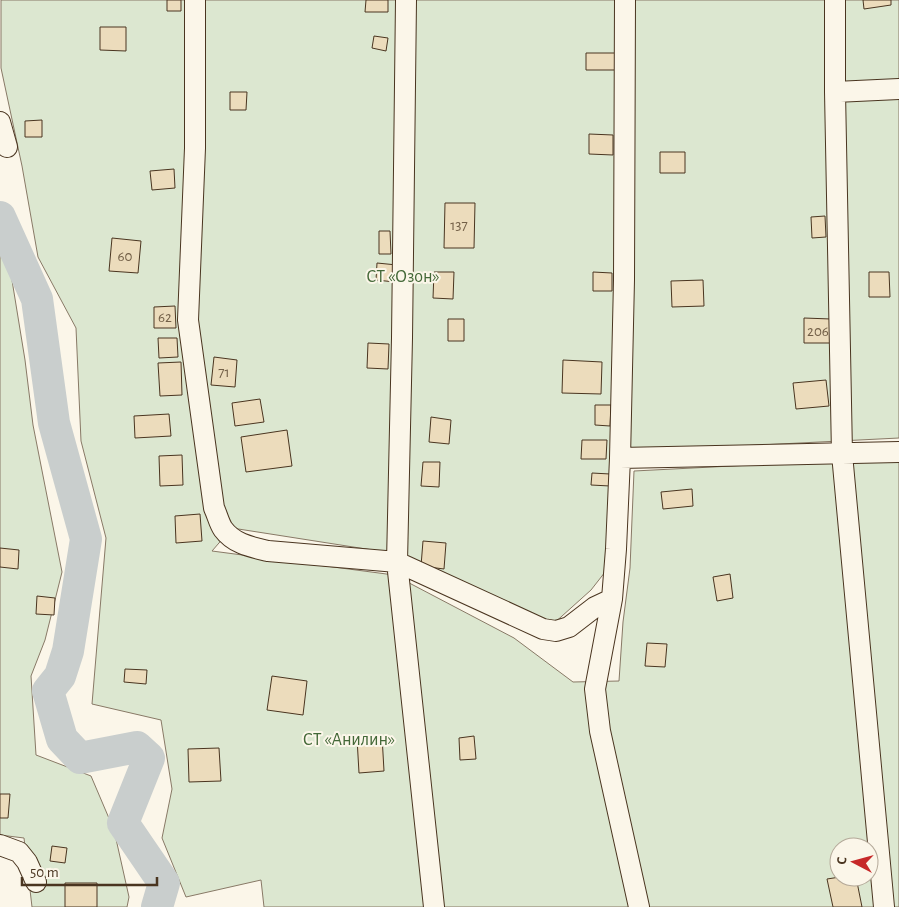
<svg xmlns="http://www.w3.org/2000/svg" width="899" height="907" font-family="'Alegreya Sans',sans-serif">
<rect width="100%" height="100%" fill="#fbf6e9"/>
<!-- green -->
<path fill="#dce7d0" stroke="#887966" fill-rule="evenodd" d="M1,0H899V438L640,451L612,456L609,567L591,590L552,625L398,554L232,528L212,551L394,575L514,638L573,682L619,681L623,622L630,568L634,471L810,462L899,461V907H264L261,880L186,897L162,838L172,789L161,720L92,704L106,538L81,441L76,328L38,257L22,166L1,68ZM839,847H869V877H839Z
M0,248L10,268L25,360L33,425L62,572L45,640L31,676L36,755L91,776L114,830L129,897L127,907H32L24,838L0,835Z"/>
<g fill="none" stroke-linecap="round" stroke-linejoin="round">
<!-- river -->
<path stroke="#c9cecd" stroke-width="32" d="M0,217L37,299L54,423L86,539L68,651L60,676L48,691L62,739L80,758L137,747L149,758L123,823L164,883L157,907"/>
</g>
<!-- building -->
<path fill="#ecdcbc" stroke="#4a3520" d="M167,0H181V11H167Z
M366,0H388V12H365Z
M863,0H891V5L864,9Z
M100,27H126V51L100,50Z
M374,36L388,38L386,51L372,48Z
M586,53H617V70H586Z
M230,92H247L246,110H230Z
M42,120V137H25V121Z
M589,134L613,135V155L589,154Z
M660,152H685V173H660Z
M174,169L175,188L152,190L150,171Z
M445,203H475L474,248H444Z
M825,216L826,237L812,238L811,217Z
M379,231H390L391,254H379Z
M112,238L141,241L138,273L109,271Z
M377,263L397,265L395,282L376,280Z
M434,272H454L453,299L433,298Z
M593,272L612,273V291H593Z
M869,272H889L890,297H869Z
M703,280L704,306L672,307L671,281Z
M175,306L176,328H154V307Z
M804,318L831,319V343H804Z
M448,319H464V341H448Z
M158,338H177L178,357L159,358Z
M368,343L389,344L388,369L367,368Z
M214,357L237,360L235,387L211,385Z
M563,360L602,362L601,394L562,393Z
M181,362L182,395L160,396L158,363Z
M826,380L829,406L796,409L793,383Z
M260,399L264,422L235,426L232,403Z
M595,405H611L610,426L595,425Z
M169,414L171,436L135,438L134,416Z
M431,417L451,420L449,444L429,442Z
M287,430L292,466L246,472L241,437Z
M582,440H607L606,459H581Z
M182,455L183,485L160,486L159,456Z
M423,462H440L439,487L421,486Z
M592,473L610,474V486L591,485Z
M692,489L693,506L663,509L661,492Z
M200,514L202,541L176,543L175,516Z
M423,541L446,543L444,569L421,566Z
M0,548L19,550L18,569L0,567Z
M730,574L733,598L717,601L713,577Z
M37,596L55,598L54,615L36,614Z
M647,643L667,644L665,667L645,666Z
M125,669L147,670L146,684L124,682Z
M272,676L307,681L303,715L267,710Z
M382,736L384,771L359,773L357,738Z
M474,736L476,759L460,760L459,738Z
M219,748L221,781L189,782L188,749Z
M0,794H10L8,818H0Z
M52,846L67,848L65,863L50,861Z
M840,877H856L862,907H833L827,879Z
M65,883H97V907H65Z"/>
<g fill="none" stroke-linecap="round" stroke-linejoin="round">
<!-- minor casing -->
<g stroke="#4a3520" stroke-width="22">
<path id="minor" d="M195,0V148L188,320L214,508C217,514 219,523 223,529C234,544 251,547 268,551L397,562L543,629L556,631L569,627L595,607L612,599
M406,0L402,338L397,562L434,907
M625,0L624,280L620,458L616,549L612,599L595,689L600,731L639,907
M835,0V92L842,454L884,907
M835,92L899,89
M0,122L7,147
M620,458L899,452
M0,845L19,852L27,862L36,882"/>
</g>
<!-- minor -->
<use href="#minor" stroke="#fbf6e9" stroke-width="20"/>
</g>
<g text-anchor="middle" stroke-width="4" stroke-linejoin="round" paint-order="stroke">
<!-- number labels -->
<g font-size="15" fill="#725f47">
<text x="459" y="230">137</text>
<text x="125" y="261">60</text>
<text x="165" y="322">62</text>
<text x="818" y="336">206</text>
<text x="224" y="377">71</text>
</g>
<!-- park labels -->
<g font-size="18" fill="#436837" stroke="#fbf6e9">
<text x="403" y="282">СТ «Озон»</text>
<text x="349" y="745">СТ «Анилин»</text>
</g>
</g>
<!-- north arrow -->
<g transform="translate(854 862) rotate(276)"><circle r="24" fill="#fbf6e9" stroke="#b4a999"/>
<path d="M0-4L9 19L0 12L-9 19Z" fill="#c62828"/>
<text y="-8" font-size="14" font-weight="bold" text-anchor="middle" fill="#4a3520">С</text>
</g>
<!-- scale -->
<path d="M22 877v8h135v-8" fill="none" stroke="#4a3520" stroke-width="2.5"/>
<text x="30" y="877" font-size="15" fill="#4a3520" stroke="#fbf6e9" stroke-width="4" paint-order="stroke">50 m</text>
</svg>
